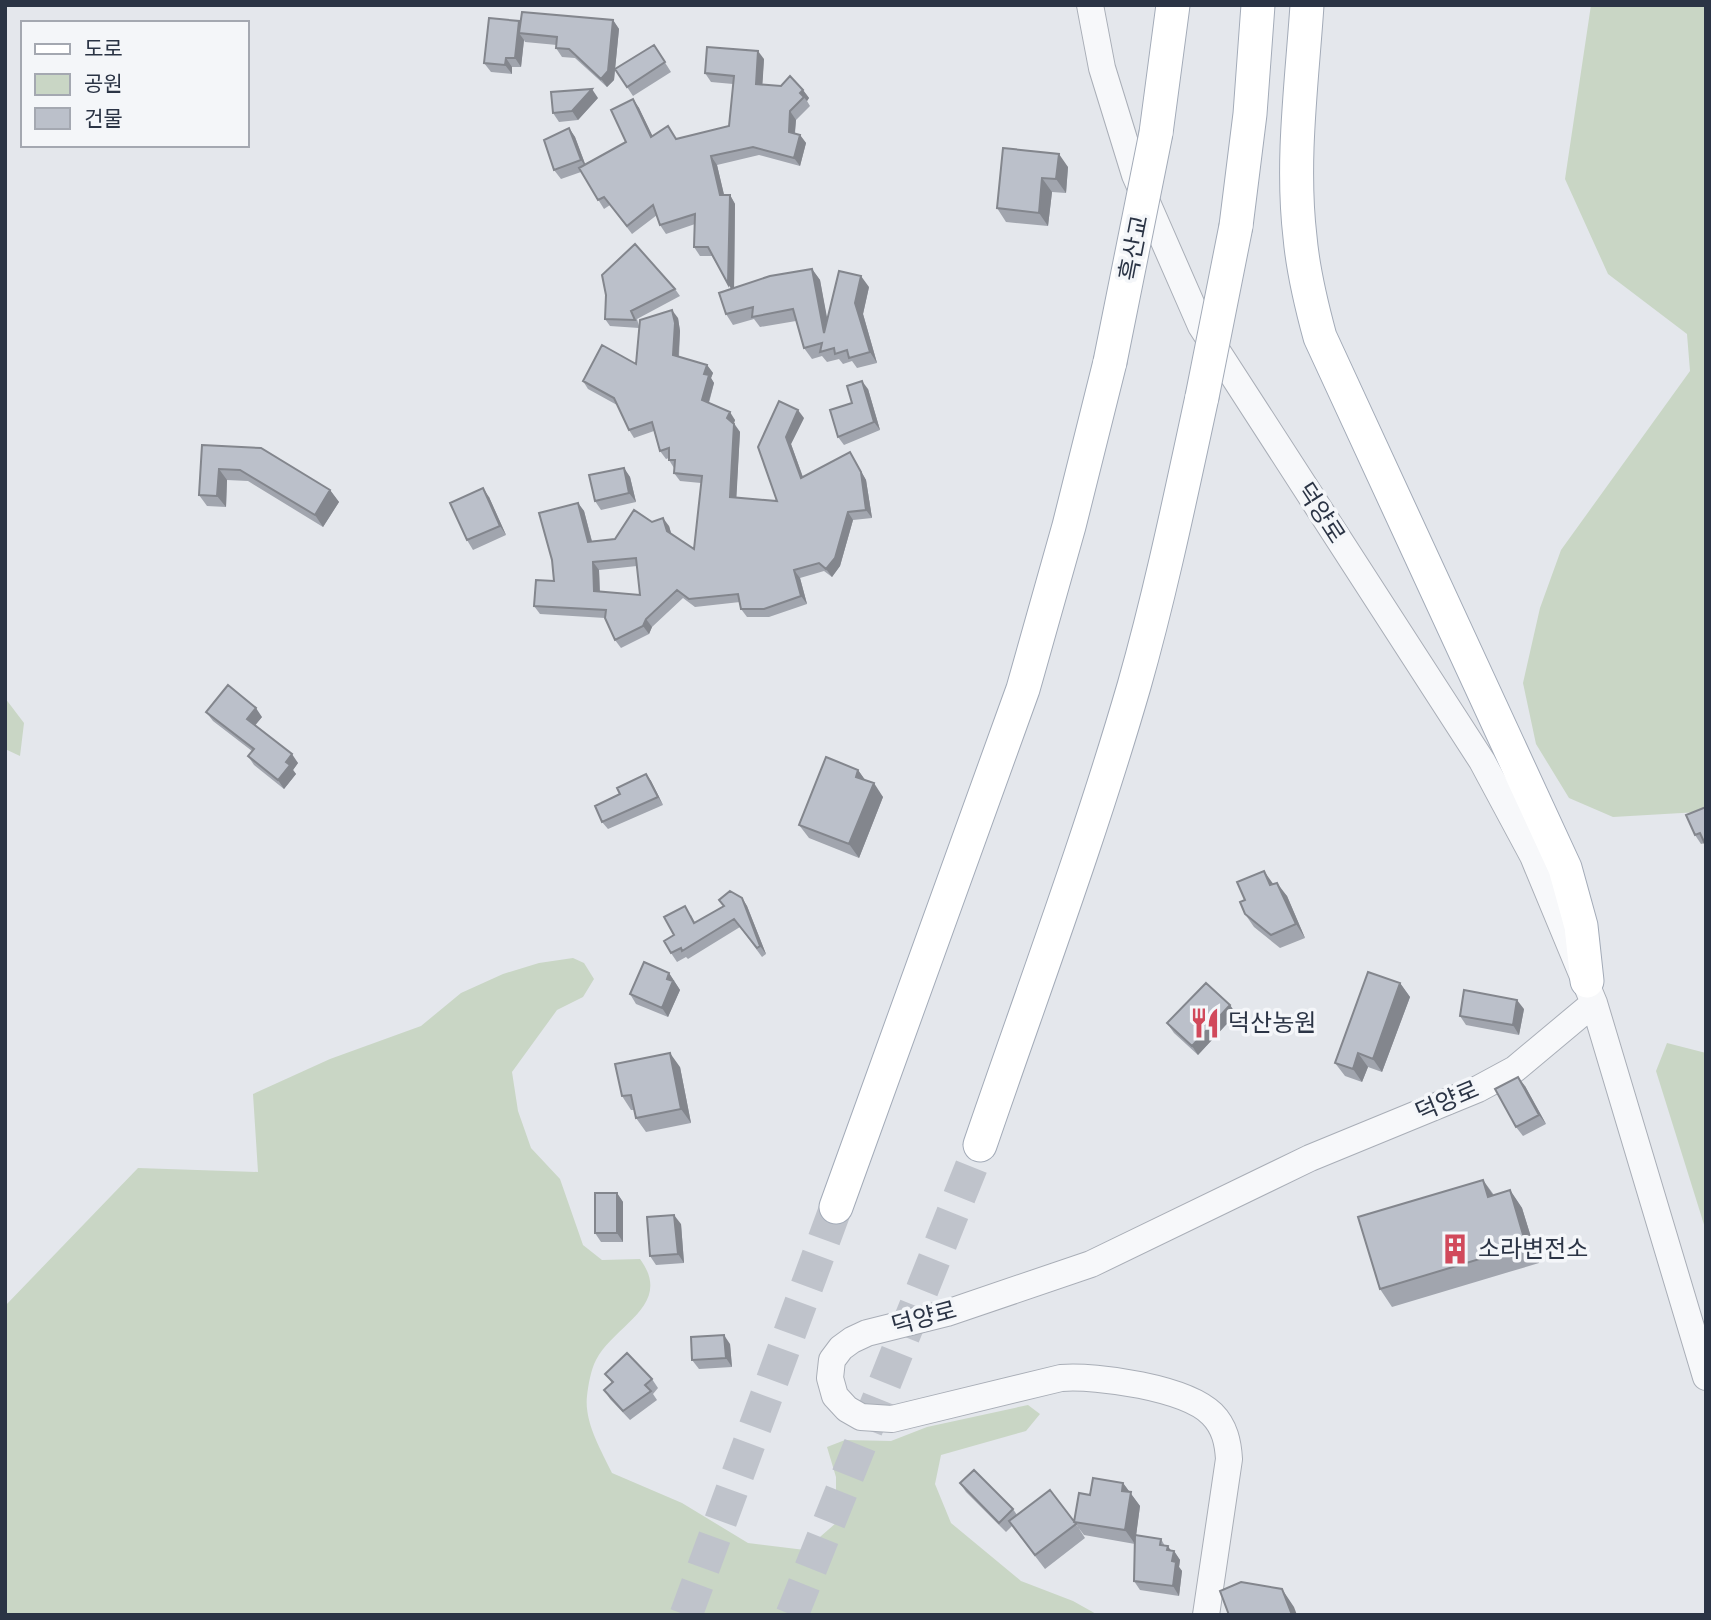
<svg xmlns="http://www.w3.org/2000/svg" width="1711" height="1620" font-family="'Open Sans','Noto Sans KR',sans-serif">
<rect width="100%" height="100%" fill="#e4e7ec"/>
<!-- green -->
<path fill="#c9d6c5" d="M1591,5H1706V810L1699,812L1613,817L1569,798L1536,744L1523,683L1540,608L1561,550L1690,371L1687,334L1608,274L1565,179Z
M5,698L24,723L20,756L5,749Z
M573,958L584,963L594,979L583,997L557,1010L512,1072L518,1111L531,1148L560,1179L583,1245L602,1260L640,1259C674,1305 615,1324 596,1360C591,1369 588,1386 587,1396C584,1422 601,1450 612,1473L682,1503L748,1543L805,1550L836,1523V1477L827,1447L845,1440L891,1441L927,1427L1028,1405L1040,1414L1026,1431L941,1455L935,1484L951,1523L1021,1581L1073,1601L1098,1615H5V1306L138,1168L258,1172L253,1094L330,1059L421,1026L461,993L503,974L539,963Z
M1667,1043L1706,1053V1231L1656,1071Z"/>
<g fill="none" stroke-linecap="round" stroke-linejoin="round">
<!-- major-tunnel -->
<path stroke="#bfc3cb" stroke-width="33" stroke-dasharray="33 17" stroke-linecap="butt" d="M686,1615L836,1207
M792,1615L980,1145"/>
<!-- minor casing -->
<g stroke="#a9aeb7" stroke-width="28">
<path id="minor" d="M1090,5L1102,68L1135,175L1201,326L1482,761L1533,856L1594,1003L1706,1377
M1206,1615L1229,1459C1228,1443 1225,1427 1212,1414C1186,1388 1098,1375 1061,1378L892,1419L861,1417L847,1409L835,1396L830,1378L832,1360L841,1348L852,1340L867,1333L947,1313L1091,1264L1310,1158L1478,1089L1515,1069L1594,1003"/>
</g>
<!-- major casing -->
<g stroke="#a3abb8" stroke-width="35">
<path id="major" d="M1307,5C1302,81 1291,161 1300,237C1303,271 1311,304 1320,337L1565,868L1581,926L1587,981
M1156,133L1173,5
M1236,226L1250,114L1258,5
M980,1145C1032,993 1089,841 1134,686C1161,591 1181,494 1202,397
M836,1207L1023,689L1069,526L1110,362"/>
</g>
<!-- minor -->
<use href="#minor" stroke="#f7f8fa" stroke-width="26"/>
<!-- major -->
<use href="#major" stroke="#fff" stroke-width="33"/>
<!-- major-bridge casing -->
<g stroke="#a3abb8" stroke-width="35" stroke-linecap="butt">
<path id="major-bridge" d="M1110,362L1156,133
M1202,397L1236,226"/>
</g>
<!-- major-bridge -->
<use href="#major-bridge" stroke="#fff" stroke-width="33"/>
</g>
<!-- wall -->
<path fill="#a1a5ae" fill-rule="evenodd" d="M613,20L619,29L615,69L654,45L671,72L633,96L615,69L614,80L607,87L575,58L562,57L556,48L557,45L525,42L524,40L521,67H512V74L491,72L484,63L520,24Z
M764,59L762,84L803,90L809,98L807,101L810,106L796,120L795,134L800,135L806,143L800,166L759,155L717,165L724,195H730L735,204L734,288L812,269L820,280L827,320L869,287L863,314L877,363L857,368L852,361L843,364L839,359L827,362L822,356L812,359L804,348L796,321L760,327L754,319L733,325L726,314L731,289L712,256H700L694,247L695,224L666,234L660,225L657,215L632,234L610,205L604,209L581,172L561,179L554,170L569,128L575,137L585,164L626,142L633,99L639,108L652,136L676,139L729,126L733,84L711,82L705,73Z
M598,98L578,120L559,122L553,113Z
M1003,148L1068,167L1066,193L1052,192L1048,226L1006,222L997,208Z
M675,289L680,296L637,319L639,326L678,318L680,331L679,357L707,365L713,373L711,378L714,383L709,403L735,420L734,423L740,432L736,498L777,501L758,447L804,418L791,444L803,477L850,452L866,480L872,518L853,520L840,566L832,577L824,571L800,578L807,604L769,617H747L741,609L740,602L695,607L683,598L652,627L649,634L621,648L615,640L605,618L540,614L534,606L554,581L578,503L584,511L592,541L615,539L652,522L669,526L671,534L694,549L701,483L680,481L674,473V468L669,460V458L666,459L660,451L654,431L634,438L629,430L617,405L588,389L583,381L636,364L639,328L610,326L605,319ZM637,566L640,595L600,592L599,570Z
M868,389L880,430L844,445L838,437L852,403Z
M202,445L330,490L339,502L323,527L248,481L227,480L226,507L207,506L199,495Z
M624,468L630,477L636,502L601,510L595,501Z
M489,497L506,535L473,550L467,540Z
M206,712L262,717L255,725L298,763L293,770L296,774L284,789L254,765L248,756L252,751L213,721Z
M858,770L865,780L883,797L859,858L809,838L799,825Z
M646,774L651,781L663,805L608,829L602,822L620,794Z
M1706,807L1705,843L1701,844L1695,835Z
M1273,884L1287,896L1305,938L1280,948L1254,927L1245,914V900Z
M742,898L747,906L766,954L762,957L740,927L688,959L686,957L677,962L671,953L674,935L691,915L695,923Z
M669,973L680,990L668,1017L636,1004L630,994Z
M1400,983L1410,997L1382,1072L1368,1067L1362,1082L1345,1076L1335,1063Z
M1230,1005L1236,1014L1198,1055L1174,1033L1167,1023Z
M1524,1009L1519,1035L1466,1025L1460,1016Z
M680,1067L691,1123L646,1132L636,1118L634,1110H631L622,1096Z
M1525,1086L1546,1124L1523,1136L1516,1127Z
M1483,1180L1494,1195L1510,1190L1522,1208L1539,1263L1392,1307L1380,1289Z
M617,1193L623,1202V1242H601L595,1233Z
M681,1224L684,1263L656,1265L650,1256Z
M730,1344L732,1367L699,1369L692,1360Z
M605,1374L652,1379L658,1388L653,1394L657,1400L630,1420L610,1399L604,1390L612,1383Z
M960,1483L1013,1509L1017,1515L1076,1524L1085,1538L1045,1569L1012,1526L1006,1532L966,1492Z
M1123,1483L1140,1506L1136,1535L1161,1539L1165,1546L1171,1550L1174,1551L1180,1560L1179,1567L1182,1571L1179,1596L1140,1590L1134,1581L1135,1544L1084,1535L1074,1522L1090,1495Z"/>
<!-- shaded-wall -->
<path fill="#83868d" d="M613,20L619,29L614,80L607,87L601,79Z
M519,21L525,30L519,33L524,40L521,67L515,58Z
M758,51L764,59L762,92L756,84Z
M506,58L512,67V74L505,65Z
M592,89L598,98L578,120L572,111Z
M803,90L809,98L807,101L800,93Z
M633,99L639,108L657,145L651,137Z
M790,111L796,120L794,140L789,132Z
M569,128L575,137L587,169L581,160Z
M800,135L806,143L800,166L794,158Z
M1059,154L1068,167L1066,193L1056,179Z
M711,156L717,165L726,203L720,195Z
M1042,178L1052,192L1048,226L1039,213Z
M730,195L735,204L734,292L728,284Z
M812,269L820,280L832,344L824,333Z
M861,276L869,287L863,314L877,363L870,352L855,303Z
M672,310L678,318L680,331L678,363L673,355Z
M707,365L713,373L711,378L714,383L707,408L702,400L704,374Z
M862,381L868,389L880,430L874,422Z
M798,410L804,418L791,444L806,486L801,478L786,437Z
M730,412L735,420L733,426L727,418Z
M734,424L740,432L736,505L730,497Z
M850,452L866,480L872,518L866,510Z
M624,468L630,477L636,502L629,493Z
M219,469L227,480L226,507L217,496Z
M483,488L489,497L506,535L500,526Z
M330,490L339,502L323,527L315,515Z
M578,503L584,511L594,550L588,542Z
M848,512L853,520L840,566L832,577L826,569Z
M663,518L669,526L673,539L667,531Z
M593,562L599,570L600,599L594,591Z
M794,570L800,578L807,604L801,596Z
M646,619L652,627L649,634L643,626Z
M256,708L262,717L253,728L247,719Z
M292,754L298,763L293,770L296,774L284,789L278,780L286,762Z
M858,770L868,784L856,777Z
M646,774L651,781L663,805L658,797Z
M874,783L883,797L859,858L849,844Z
M1264,871L1274,885H1270Z
M1277,883L1287,896L1305,938L1296,924Z
M742,898L747,906L766,954L760,946Z
M669,973L680,990L668,1017L662,1008L667,979Z
M1400,983L1410,997L1382,1072L1373,1059Z
M1517,1000L1524,1009L1519,1035L1513,1025Z
M1230,1005L1236,1014L1198,1055L1192,1046Z
M670,1053L680,1067L691,1123L681,1109Z
M1358,1053L1368,1067L1362,1082L1353,1069Z
M1518,1077L1525,1086L1546,1124L1539,1115Z
M1483,1180L1495,1198L1488,1197Z
M1510,1190L1522,1208L1539,1263L1526,1245Z
M617,1193L623,1202V1242L617,1233Z
M674,1215L681,1224L684,1263L678,1254Z
M724,1335L730,1344L732,1367L726,1358Z
M1123,1483L1140,1506L1135,1544L1125,1530L1122,1491Z
M1168,1546L1173,1554L1174,1551L1180,1560L1179,1567L1182,1571L1179,1596L1173,1586L1167,1550Z
M1282,1589L1294,1607L1297,1615H1292Z"/>
<!-- building -->
<path fill="#bbc0ca" stroke="#83868d" stroke-width="2" fill-rule="evenodd" d="M522,12L613,20L608,71L601,79L569,49L556,48L557,37L519,33Z
M489,18L519,21L515,58H506L505,65L484,63Z
M654,45L665,62L627,87L615,69Z
M707,47L758,51L756,84L781,86L790,76L803,90L800,93L804,97L790,111L789,132L800,135L794,158L753,147L711,156L720,195H730L728,284L708,247H694L695,214L660,225L653,205L627,226L604,197L598,200L579,168L626,142L611,110L633,99L651,137L668,126L676,139L729,126L734,76L705,73Z
M592,89L572,111L553,113L551,92Z
M569,128L581,160L554,170L544,140Z
M1003,148L1059,154L1056,179L1042,178L1039,213L997,208Z
M635,244L675,289L631,311L635,320L605,319L606,295L602,275Z
M812,269L824,333L839,271L861,276L855,303L870,352L849,358L847,350L835,354L834,348L820,352L822,343L804,348L793,309L752,317L753,307L726,314L719,293L770,276Z
M672,310L675,323L673,355L707,365L704,374L709,375L702,400L730,412L727,418L734,424L730,497L777,501L758,447L779,401L798,410L786,437L801,478L850,452L861,472L866,510L848,512L835,558L826,569L819,563L794,570L801,596L764,609H741L738,594L689,599L677,590L646,619L643,626L615,640L605,618L606,610L534,606L536,580L554,581L552,560L539,513L578,503L588,542L615,539L634,510L652,522L663,518L667,531L694,549L702,476L674,473L675,460H669V448L660,451L652,422L629,430L614,398L583,381L602,345L636,364L640,320ZM636,558L640,595L594,591L593,562Z
M862,381L874,422L838,437L830,410L852,403L847,386Z
M202,445L261,448L330,490L315,515L240,470L219,469L217,496L199,495Z
M624,468L629,493L595,501L589,475Z
M483,488L500,526L467,540L450,503Z
M228,685L256,708L247,719L292,754L286,762L290,765L278,780L248,756L254,749L206,712Z
M826,757L858,770L856,777L874,783L849,844L799,825Z
M646,774L658,797L602,822L595,806L620,794L617,788Z
M1706,807V846L1700,833L1695,835L1686,815Z
M1264,871L1270,885L1277,883L1296,924L1271,935L1245,914L1240,902L1245,900L1237,882Z
M730,891L742,898L760,946L757,948L734,919L682,951L681,948L671,953L664,941L674,935L664,917L685,906L694,923L724,906L719,900Z
M644,962L669,973L667,979L673,981L662,1008L630,994Z
M1368,972L1400,983L1373,1059L1358,1053L1353,1069L1335,1063Z
M1206,983L1230,1005L1192,1046L1167,1023Z
M1464,990L1517,1000L1513,1025L1460,1016Z
M670,1053L681,1109L636,1118L631,1095L622,1096L615,1064Z
M1518,1077L1539,1115L1516,1127L1495,1089Z
M1483,1180L1488,1197L1510,1190L1526,1245L1380,1289L1358,1217Z
M595,1193H617V1233H595Z
M674,1215L678,1254L650,1256L647,1217Z
M724,1335L726,1358L692,1360L691,1337Z
M627,1353L652,1379L645,1385L651,1391L623,1411L604,1390L613,1382L605,1374Z
M974,1470L1013,1509L999,1523L960,1483Z
M1093,1478L1123,1483L1122,1491L1131,1492L1125,1530L1074,1522L1079,1493L1090,1495Z
M1050,1490L1076,1524L1035,1555L1009,1521Z
M1135,1535L1161,1539L1160,1545L1168,1546L1167,1550L1174,1551L1172,1561L1176,1562L1173,1586L1134,1581Z
M1241,1582L1282,1589L1292,1615H1229L1220,1591Z"/>
<!-- icons -->
<defs>
<g id="restaurant-bare" transform="scale(2.415)"><path d="M-5-6h1v4h1v-4h1v4h1v-4h1v5L-1.5 .5V6h-2V.5L-5-1ZM5-6V6H3V1.5H1.5Q1.5-4 5-6Z" fill="#d1495b" stroke="#f4f6f9" stroke-width="2.5" paint-order="stroke"/></g>
<g id="building-bare" transform="scale(2.415)"><path d="M-4-6H4V6H1V3H-1V6H-4ZM-2.5-4.3h1.7v1.8h-1.7ZM.8-4.3h1.7v1.8H.8ZM-2.5-1h1.7V.8h-1.7ZM.8-1h1.7V.8H.8Z" fill="#d1495b" stroke="#f4f6f9" stroke-width="2.5" paint-order="stroke"/></g>
</defs>
<g fill-rule="evenodd">
<use href="#restaurant-bare" x="1205" y="1023"/>
<use href="#building-bare" x="1455" y="1249"/>
</g>
<g text-anchor="middle" stroke-width="7" stroke-linejoin="round" paint-order="stroke">
<!-- street labels -->
<g font-size="24" fill="#2b3445" stroke="#f4f6f9">
<text transform="translate(1134 248) rotate(-79)" y="8">흑산교</text>
<text transform="translate(1321 513) rotate(57)" y="8">덕양로</text>
<text transform="translate(1447 1101) rotate(-23)" y="8">덕양로</text>
<text transform="translate(924 1318) rotate(-15)" y="8">덕양로</text>
</g>
<!-- poi labels -->
<g font-size="24" fill="#2b3445" stroke="#f4f6f9" text-anchor="start">
<text x="1228" y="1031">덕산농원</text>
<text x="1478" y="1257">소라변전소</text>
</g>
</g>
<!-- border -->
<rect width="1711" height="1620" fill="none" stroke="#2b3445" stroke-width="14"/>
<!-- legend -->
<rect x="21" y="21" width="228" height="126" fill="#f4f6f9" stroke="#a4a8b1" stroke-width="2"/>
<rect x="35" y="44" width="35" height="10" fill="#ffffff" stroke="#a4a8b1" stroke-width="2"/>
<text x="84" y="56" font-size="21" fill="#2b3445">도로</text>
<rect x="35" y="74" width="35" height="21" fill="#c9d6c5" stroke="#a4a8b1" stroke-width="2"/>
<text x="84" y="91" font-size="21" fill="#2b3445">공원</text>
<rect x="35" y="108" width="35" height="21" fill="#bbc0ca" stroke="#a4a8b1" stroke-width="2"/>
<text x="84" y="126" font-size="21" fill="#2b3445">건물</text>
</svg>
